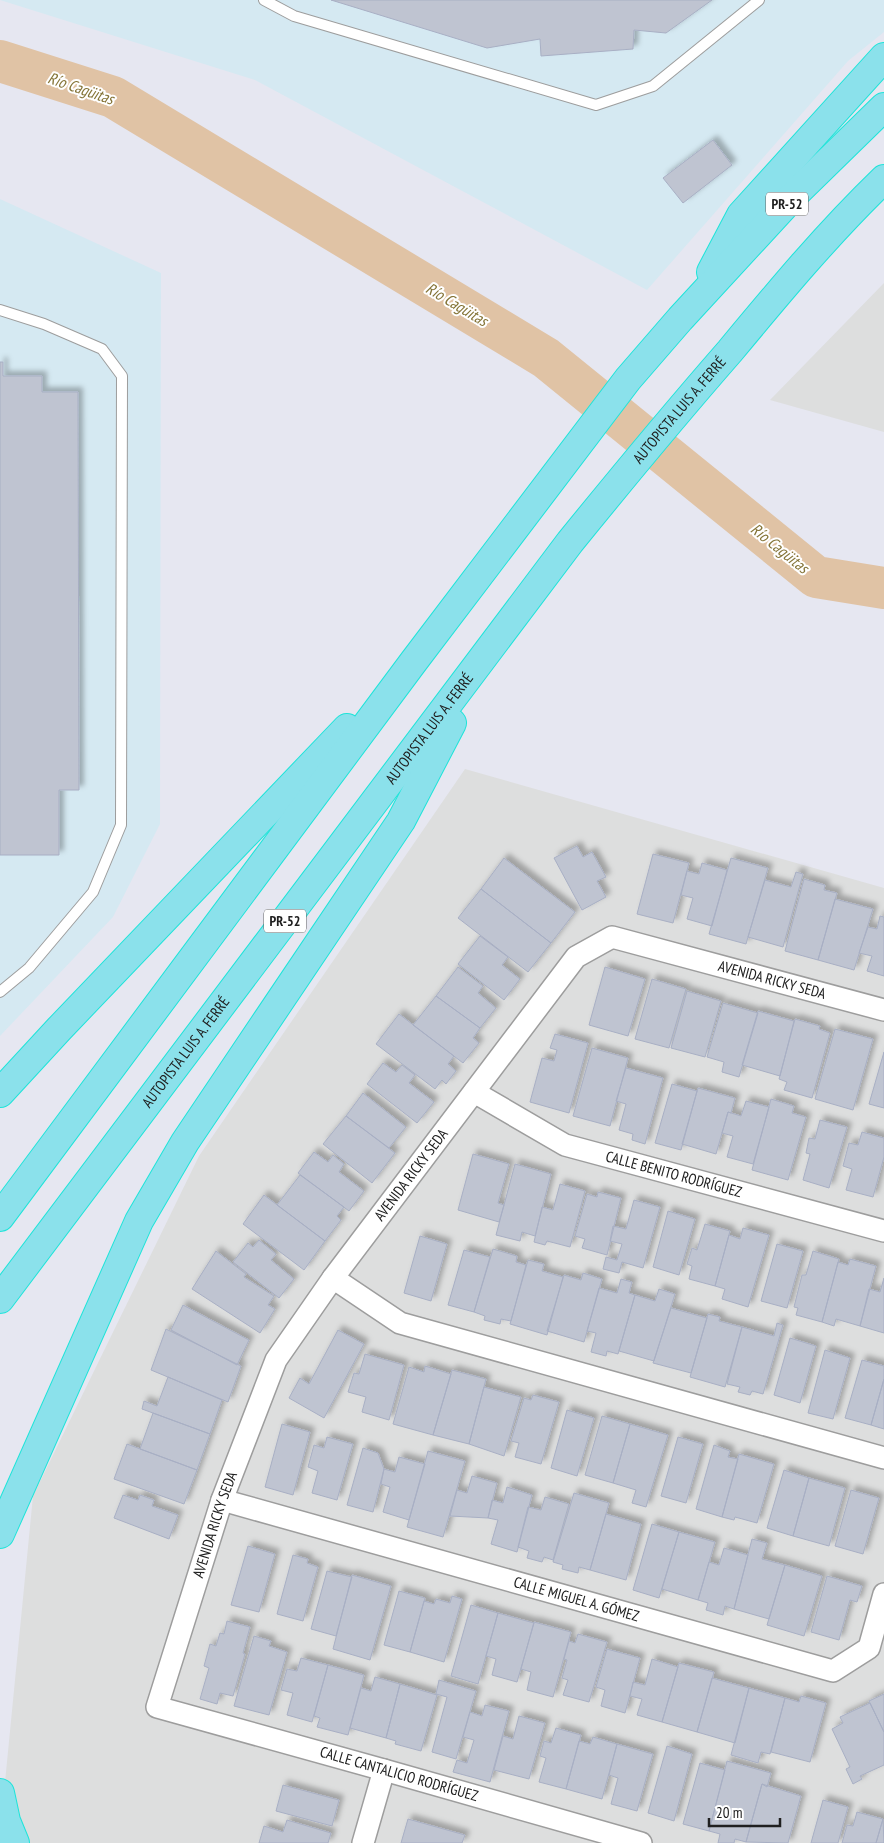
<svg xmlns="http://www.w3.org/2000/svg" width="884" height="1843" font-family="'PT Sans Narrow',sans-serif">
<defs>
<filter id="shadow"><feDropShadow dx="4.5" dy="-4.5" stdDeviation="2.5" flood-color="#0004"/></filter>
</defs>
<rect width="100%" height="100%" fill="#e6e7f1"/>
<!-- residential -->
<path fill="#dddede" d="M884,283V432L770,400Z
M465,769L884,888V1843H18L2,1813L33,1496L199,1156Z"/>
<!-- commercial -->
<path fill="#d5e9f2" d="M0,0H884V32L848,61L647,290L255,80Z
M0,199L161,273L160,824L113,917L0,1036Z"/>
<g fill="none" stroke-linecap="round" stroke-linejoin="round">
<!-- river -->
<path stroke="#e0c3a5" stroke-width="42" d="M0,61L113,97L546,358L816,577L884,588"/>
</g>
<!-- building -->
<path fill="#bfc4d1" stroke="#a8afc4" filter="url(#shadow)" d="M331,0H712L666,33L634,30L633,49L541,56L540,39L487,48Z
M713,140L732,165L683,203L663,178Z
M0,362H3V376H42V392H78L79,790H59V855H0Z
M577,846L583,857L592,852L606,877L597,881L606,897L582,910L554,858Z
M653,854L689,863L673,923L637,914Z
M504,858L575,912L551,943L481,889Z
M731,858L768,868L746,944L709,934Z
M702,863L727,870L712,926L687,919L693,898L681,895L687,871L699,874Z
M796,872L803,874L783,947L748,937L765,880L791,887Z
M804,879L825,885L824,890L837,893L818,960L785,951Z
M481,889L551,943L528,972L458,918Z
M835,899L873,909L854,970L818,960Z
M880,916L884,917V976L867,971L872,956L859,953L868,927L877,929Z
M480,936L508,957L502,965L520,979L504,1000L458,964Z
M458,967L483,986L478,993L496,1008L480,1028L436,996Z
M605,967L645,979L628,1036L589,1025Z
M652,979L686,989L669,1048L635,1039Z
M687,991L721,1001L705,1057L671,1048Z
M436,996L480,1028L473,1038L479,1043L463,1063L413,1025Z
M723,1003L758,1013L739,1077L722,1072L724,1062L707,1057Z
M758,1011L794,1021L780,1076L742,1065Z
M399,1014L454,1056L448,1064L456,1071L446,1084L442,1080L435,1089L376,1044Z
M795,1019L820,1026L819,1029L830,1033L812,1098L784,1090L787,1082L779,1079Z
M835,1029L873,1039L853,1110L815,1099Z
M555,1034L588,1043L569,1113L530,1102L542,1058L554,1061L557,1050L550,1048Z
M592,1048L628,1058L610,1126L573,1116Z
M884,1052V1108L869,1104Z
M383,1063L396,1072L402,1065L415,1075L409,1083L434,1102L417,1123L367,1084Z
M626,1068L663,1078L645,1144L632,1140L633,1134L619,1130L626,1104L616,1101Z
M672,1084L697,1091L681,1150L655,1143Z
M698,1088L735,1098L731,1113L728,1112L716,1154L682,1144Z
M363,1093L406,1127L389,1148L346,1116Z
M771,1099L794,1106L792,1113L806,1117L788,1180L752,1170Z
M746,1101L769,1107L753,1164L727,1157L733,1136L722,1133L728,1112L741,1116Z
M346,1116L395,1153L372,1183L323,1144Z
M820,1120L847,1127L829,1188L803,1180L810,1154L806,1153L809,1138L815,1139Z
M862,1132L884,1138V1157L873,1197L846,1190L852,1169L843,1166L849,1143L858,1145Z
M314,1152L328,1162L333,1155L344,1164L339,1172L364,1191L349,1211L298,1173Z
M473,1154L509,1164L498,1203L504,1205L499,1222L458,1210Z
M515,1164L551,1174L535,1236L522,1232L520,1241L496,1235Z
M300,1175L344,1207L337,1216L341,1220L325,1241L277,1205Z
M560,1184L585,1191L570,1247L547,1241L545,1245L534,1242L542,1207L553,1210Z
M598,1192L621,1198L607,1255L582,1248L585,1239L575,1236L587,1194L597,1197Z
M264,1195L325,1241L304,1270L243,1224Z
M634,1200L660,1207L643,1268L622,1262L619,1273L603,1269L606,1257L617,1260L622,1244L610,1241L613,1226L626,1229Z
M668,1211L695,1219L679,1275L653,1267Z
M705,1224L730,1231L715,1286L689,1279L692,1266L687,1264L692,1248L697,1250Z
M743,1228L769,1235L748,1307L722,1299L725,1289L715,1286L729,1235L740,1239Z
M420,1236L447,1244L431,1301L404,1293Z
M259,1240L276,1254L271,1260L294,1279L279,1298L233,1262L248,1243L253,1247Z
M777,1244L803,1251L787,1308L761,1301Z
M493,1249L517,1256L516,1262L526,1265L511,1321L501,1319L500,1324L484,1320L485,1316L474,1312Z
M464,1250L490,1257L474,1312L448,1305Z
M216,1251L246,1274L244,1277L274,1296L268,1305L275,1309L260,1333L192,1289Z
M813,1251L839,1259L822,1322L796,1315L798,1308L794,1307L802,1275H806Z
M850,1259L876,1266L860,1326L836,1319L834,1326L822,1322L838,1262L848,1265Z
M528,1260L544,1264L542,1271L563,1277L547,1335L510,1324Z
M583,1273L602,1279L584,1342L547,1331L564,1275L581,1280Z
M884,1278V1333L860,1326L869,1289L880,1292Z
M621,1279L632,1282L629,1293L635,1295L618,1354L607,1351L606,1356L591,1352L596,1333L587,1331L599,1288L617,1293Z
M659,1289L675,1294L654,1361L619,1351L635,1295L655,1301Z
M183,1305L249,1340L237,1365L171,1330Z
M671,1308L707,1318L691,1373L653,1363Z
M708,1314L720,1317L719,1321L742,1327L725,1387L690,1377Z
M777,1323L783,1325L763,1394L752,1391L750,1395L738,1392L740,1387L727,1384L742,1327L774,1336Z
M166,1329L241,1366L228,1402L151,1370Z
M338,1330L364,1344L324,1418L289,1398L300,1378L309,1384Z
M790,1338L816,1346L800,1403L774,1395Z
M825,1350L850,1358L833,1419L808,1413Z
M365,1354L404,1365L389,1420L362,1412L366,1397L348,1392L354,1373L359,1374Z
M862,1360L884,1366V1379L871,1425L845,1418Z
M425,1366L451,1374L433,1435L393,1424L409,1367L424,1372Z
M452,1370L486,1379L469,1444L433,1435Z
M168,1377L222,1400L210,1434L142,1409L144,1401L157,1406Z
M884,1379V1429L871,1425Z
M484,1387L521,1397L504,1456L469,1444Z
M533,1395L559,1402L541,1464L515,1457L519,1443L511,1441L524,1398L531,1400Z
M567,1410L594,1418L577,1476L551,1468Z
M153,1413L210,1434L197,1470L140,1449Z
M602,1416L630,1424L613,1483L585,1475Z
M282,1424L310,1432L293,1495L265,1487Z
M630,1424L668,1435L646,1507L632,1503L636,1490L613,1483Z
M327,1437L353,1444L337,1500L312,1493L318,1471L308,1467L314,1445L324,1448Z
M678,1437L703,1444L686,1503L661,1496Z
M127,1444L197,1470L184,1504L114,1479Z
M714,1445L730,1451L728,1457L738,1459L722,1517L696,1509Z
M363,1448L378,1453L384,1469L373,1512L347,1505Z
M428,1451L465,1461L443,1537L407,1527Z
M739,1454L774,1464L757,1523L735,1517L734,1520L722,1517Z
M399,1457L425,1464L409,1520L383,1512L390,1487L381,1484L384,1469L395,1472Z
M784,1470L809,1478L793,1536L767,1528Z
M472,1476L497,1483L488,1518L450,1516L457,1490L467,1493Z
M809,1478L845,1488L829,1546L793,1536Z
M507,1487L532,1495L517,1552L491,1544L498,1520L488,1518L492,1500L503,1503Z
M851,1490L879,1498L863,1554L835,1546Z
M574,1493L609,1503L590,1570L579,1567L578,1573L562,1569L563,1565L553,1562Z
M123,1495L138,1500L140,1495L154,1500L152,1506L178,1515L169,1539L114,1518Z
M545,1497L569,1504L553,1560L544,1557L542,1562L527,1558L529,1551L518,1547L528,1507L541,1510Z
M606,1514L641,1524L626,1580L590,1570Z
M652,1524L679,1532L659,1598L633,1590Z
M679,1532L715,1542L698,1600L662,1589Z
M752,1539L767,1543L762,1559L785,1565L769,1619L734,1609Z
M248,1546L275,1554L259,1612L231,1605Z
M724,1548L748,1555L734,1609L725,1606L723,1615L706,1610L708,1603L698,1600L709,1562L719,1565Z
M293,1555L308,1559L307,1563L318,1567L303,1621L277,1614Z
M785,1565L822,1576L804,1636L767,1625Z
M327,1571L352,1577L336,1636L311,1629Z
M352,1575L391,1586L370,1660L333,1649Z
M827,1576L862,1586L857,1602L850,1600L839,1640L811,1632Z
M399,1591L425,1598L410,1652L384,1645Z
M452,1596L462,1599L444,1662L410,1652L424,1601L434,1604L436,1599L450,1603Z
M471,1605L498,1613L478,1684L451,1676Z
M498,1613L534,1623L517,1682L492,1675L496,1659L486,1656Z
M227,1621L250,1627L243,1653L245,1654L233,1696L220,1693L217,1704L200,1699L209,1668L204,1666L210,1644L216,1646L220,1633L224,1634Z
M534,1622L571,1632L553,1697L527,1690L531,1672L521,1669Z
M578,1634L607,1642L589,1702L563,1695L568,1680L562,1678L567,1660L564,1659L569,1641L575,1643Z
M254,1636L271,1641L269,1646L287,1652L269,1715L234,1706Z
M607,1649L640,1658L625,1713L601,1706L605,1690L596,1687Z
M301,1658L328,1665L312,1722L287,1715L293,1693L281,1690L287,1669L297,1671Z
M652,1659L678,1667L662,1722L637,1715L642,1699L630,1696L633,1682L645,1685Z
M679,1663L714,1672L697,1732L662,1722Z
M328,1665L364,1675L348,1735L317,1727L320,1718L314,1716Z
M375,1677L400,1684L386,1738L350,1728L361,1688L371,1691Z
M712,1678L749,1688L735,1743L697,1732Z
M439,1680L476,1691L456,1759L432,1752L447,1697L436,1694Z
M400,1684L437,1695L421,1751L395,1744L396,1741L386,1738Z
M749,1688L785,1698L770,1754L761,1752L758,1763L731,1755Z
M884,1694V1732L869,1701Z
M801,1696L826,1703L810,1762L771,1752L785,1698L799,1702Z
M870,1703L884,1732V1765L860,1776L862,1779L853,1784L846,1769L850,1767L832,1729L843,1723L840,1717Z
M485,1705L509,1711L490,1782L453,1772L457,1760L467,1763L474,1740L463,1737L470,1712L482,1716Z
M519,1716L545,1723L529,1779L494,1770L503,1736L513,1739Z
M556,1728L581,1735L566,1789L539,1782L546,1758L540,1756L544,1741L551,1743Z
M593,1737L617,1744L602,1799L566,1789L579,1741L590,1744Z
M617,1744L653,1754L637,1811L611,1804L618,1778L609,1775Z
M667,1746L692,1754L674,1821L648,1813Z
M727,1761L771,1773L767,1787L762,1784L746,1842L735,1839L734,1843H718L720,1834L709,1831Z
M700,1763L725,1770L709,1831L683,1824Z
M762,1784L801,1796L788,1843L746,1842Z
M283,1785L339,1800L332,1826L276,1811Z
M823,1800L848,1807L838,1843H811Z
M857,1812L883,1819L876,1843H842L847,1825L853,1826Z
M408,1819L465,1835L462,1843H401Z
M883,1819L884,1843H876Z
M287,1820L331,1833L328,1843H259L264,1826L283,1832Z"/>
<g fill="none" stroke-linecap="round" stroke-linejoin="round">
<!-- lane casing -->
<g stroke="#9d9d9d" stroke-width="12">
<path id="lane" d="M264,0L294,16L596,105L653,86L759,0
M0,310L44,324L102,349L122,376L121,825L93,892L29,968L0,992"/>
</g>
<!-- street casing -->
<g stroke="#9d9d9d" stroke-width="24">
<g id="street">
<path id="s1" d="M474,1092L565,1145L884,1231"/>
<path d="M333,1278L400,1323L884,1458"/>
<path id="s2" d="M222,1500L833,1671L869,1648L884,1594"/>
<path d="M363,1843L384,1770"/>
<path id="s3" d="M641,1843L384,1770L157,1707L222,1500L276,1360L333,1278L576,957L612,937L884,1010"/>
</g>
</g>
<!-- highway casing -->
<g stroke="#1ee4d9" stroke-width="30">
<g id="highway">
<path d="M711,272L741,215L884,57"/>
<path d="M0,1093L59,1029L347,728"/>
<path d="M0,1217L414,661L628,379L680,319L797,192L884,107"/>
<path id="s4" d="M0,1299L570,542C622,478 675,414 730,351C779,292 828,233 884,179"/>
<path d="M0,1534L139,1221L185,1142L401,821L452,723"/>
<path d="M0,1793L6,1821L15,1843"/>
</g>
</g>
<!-- lane -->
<use href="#lane" stroke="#fff" stroke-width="10"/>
<!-- street -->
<use href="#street" stroke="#fff" stroke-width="21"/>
<!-- highway -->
<use href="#highway" stroke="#8be1eb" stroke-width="28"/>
</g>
<g text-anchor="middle" stroke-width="4" stroke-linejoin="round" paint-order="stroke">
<!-- shield labels -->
<g fill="#fff" stroke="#636363" stroke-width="1">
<rect x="766" y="192.5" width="42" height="23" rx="4"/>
<rect x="264" y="909.5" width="42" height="23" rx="4"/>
</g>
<g font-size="14" font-weight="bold" fill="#202020">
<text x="787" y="209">PR-52</text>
<text x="285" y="926">PR-52</text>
</g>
<!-- street labels -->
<g font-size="15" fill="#202020" stroke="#fff">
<text dy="5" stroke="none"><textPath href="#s4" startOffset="1119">AUTOPISTA LUIS A. FERRÉ</textPath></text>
<text dy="5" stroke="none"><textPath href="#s4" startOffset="714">AUTOPISTA LUIS A. FERRÉ</textPath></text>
<text dy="5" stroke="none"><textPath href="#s3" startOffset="1579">AVENIDA RICKY SEDA</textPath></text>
<text dy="5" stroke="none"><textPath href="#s4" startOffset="309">AUTOPISTA LUIS A. FERRÉ</textPath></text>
<text dy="5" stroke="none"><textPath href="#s1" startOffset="218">CALLE BENITO RODRÍGUEZ</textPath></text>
<text dy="5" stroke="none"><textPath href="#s3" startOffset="1099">AVENIDA RICKY SEDA</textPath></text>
<text dy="5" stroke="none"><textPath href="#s3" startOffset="694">AVENIDA RICKY SEDA</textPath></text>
<text dy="5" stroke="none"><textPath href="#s2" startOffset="368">CALLE MIGUEL A. GÓMEZ</textPath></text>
<text transform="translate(399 1774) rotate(16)" y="5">CALLE CANTALICIO RODRÍGUEZ</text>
</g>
<!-- water labels -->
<g font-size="16" font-style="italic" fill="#847437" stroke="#fff">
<text transform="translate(81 88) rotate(19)" y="6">Río Cagüitas</text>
<text transform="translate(457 304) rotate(31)" y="6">Río Cagüitas</text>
<text transform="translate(780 548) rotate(39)" y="6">Río Cagüitas</text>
</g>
</g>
<!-- scale -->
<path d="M709 1818v8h71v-8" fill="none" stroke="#202020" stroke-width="2.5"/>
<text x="716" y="1818" font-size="15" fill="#202020" stroke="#ffffff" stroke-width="4" paint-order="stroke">20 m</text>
</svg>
